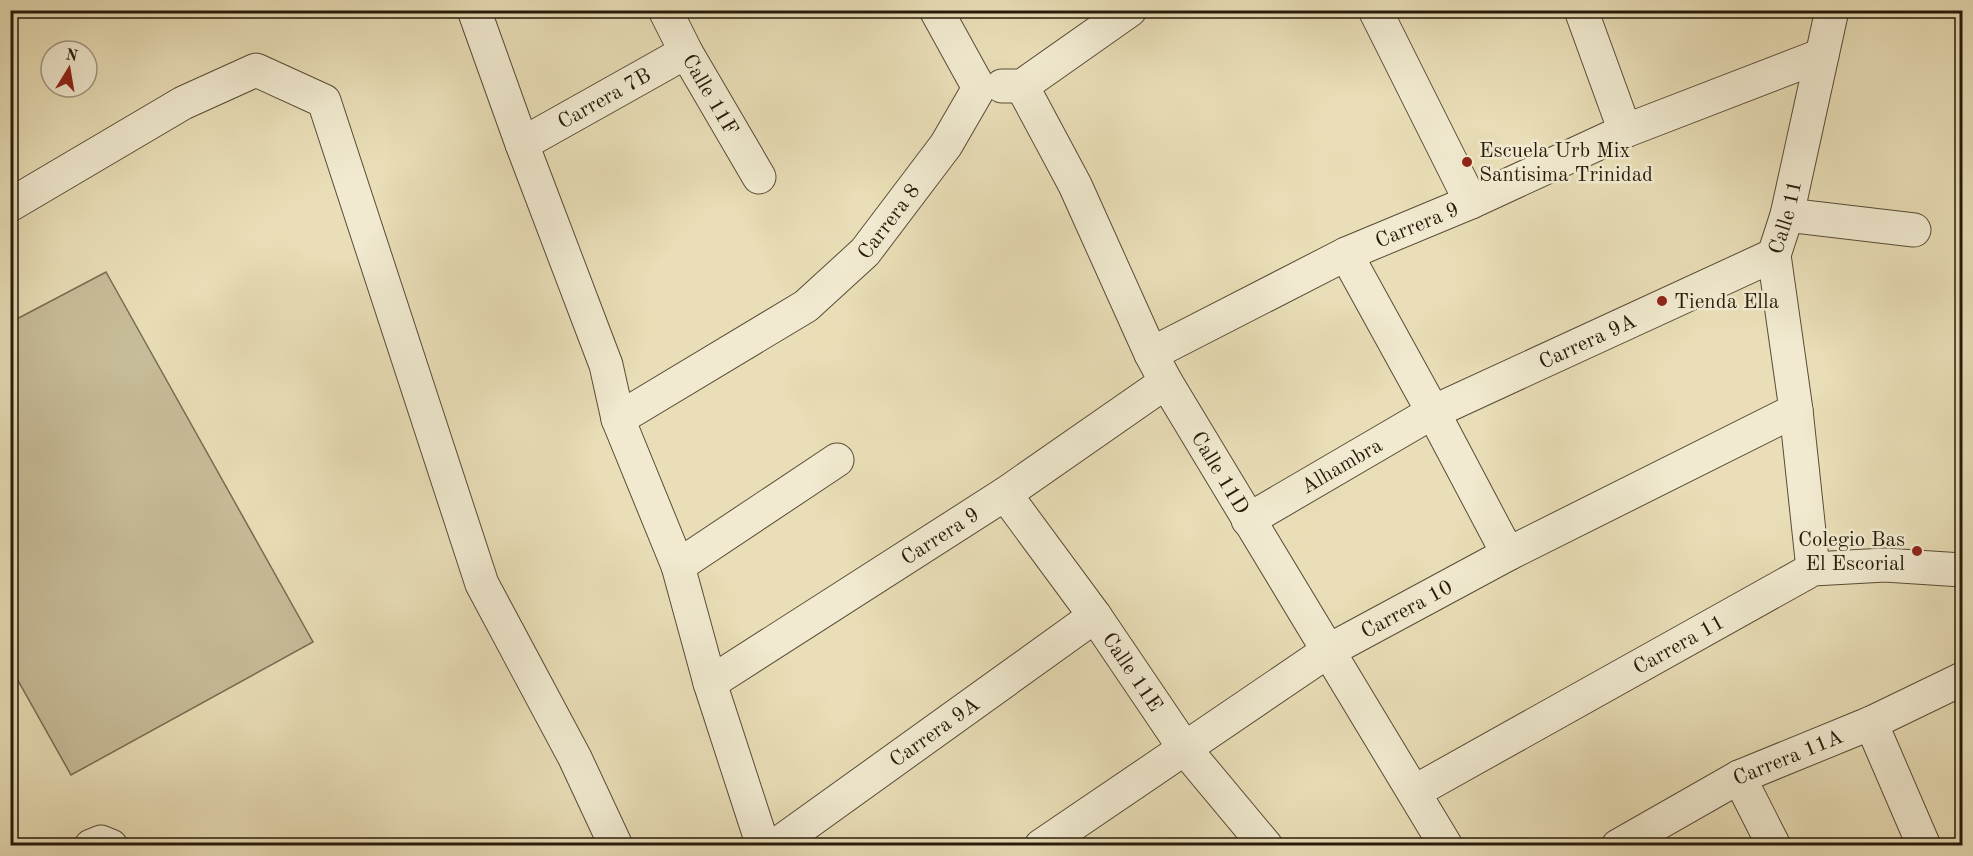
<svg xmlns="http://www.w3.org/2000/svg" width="1973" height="856" font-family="'Old Standard TT',serif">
<rect width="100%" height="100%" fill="#e9deb7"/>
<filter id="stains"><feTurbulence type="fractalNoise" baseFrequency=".00333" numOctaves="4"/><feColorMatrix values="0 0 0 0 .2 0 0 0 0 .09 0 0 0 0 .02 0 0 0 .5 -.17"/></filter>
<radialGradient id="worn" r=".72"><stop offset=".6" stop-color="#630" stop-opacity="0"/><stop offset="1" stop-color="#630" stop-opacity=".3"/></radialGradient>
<!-- green -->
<path fill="#c8bd9a" stroke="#786c52" stroke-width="1.5" d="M106,272L313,642L71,775L11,668V322Z"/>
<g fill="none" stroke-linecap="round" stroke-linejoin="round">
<!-- minor casing -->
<g stroke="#584c36" stroke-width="35">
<g id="minor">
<path d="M474,10L522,144L606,365L618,419L678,566L710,683L763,846"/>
<path id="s1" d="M665,10L686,52L759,177"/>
<path d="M936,10L979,88"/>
<path d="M1375,10L1471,202"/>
<path d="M1581,10L1625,131"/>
<path d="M1002,86H1022L1130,10"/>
<path id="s2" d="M1022,86L1075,185L1151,354L1166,382L1446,846"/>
<path id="s3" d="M522,144L686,52"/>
<path d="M10,205L183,103L256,70L324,101L482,584L575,758L616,846"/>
<path d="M1787,215L1914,230"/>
<path d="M1346,254L1433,412L1508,554"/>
<path id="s4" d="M1151,354L1346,254L1471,202L1625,131L1822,55"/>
<path id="s5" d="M618,419L806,306L865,252L946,145L979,88"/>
<path id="s6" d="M1005,494L1095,616L1185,749L1266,846"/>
<path id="s7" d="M1248,520L1433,412L1774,255"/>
<path d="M678,566L837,460"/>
<path id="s8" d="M1813,569L1796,410L1774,255L1787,215L1832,10"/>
<path id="s9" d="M710,683L1005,494L1166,382"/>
<path d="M1871,723L1924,846"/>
<path d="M1739,777L1774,846"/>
<path id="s10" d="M1414,792L1813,569L1885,565L1962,570"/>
<path d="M91,846L101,842L111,846"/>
<path id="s11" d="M775,846L1095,616"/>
<path id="s12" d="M1041,846L1328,651L1508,554L1796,410"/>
<path id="s13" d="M1618,846L1739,777L1871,723L1962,679"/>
</g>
</g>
<!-- minor -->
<use href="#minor" stroke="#f1ead0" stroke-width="33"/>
</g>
<!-- markers -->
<g fill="#8f2418" stroke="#f1ead0" stroke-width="2">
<circle cx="1467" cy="162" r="6"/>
<circle cx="1662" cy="301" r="6"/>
<circle cx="1917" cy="551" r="6"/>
</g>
<g text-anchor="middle" stroke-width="5" stroke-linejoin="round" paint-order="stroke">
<!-- street labels -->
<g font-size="21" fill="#271b0b" stroke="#f1ead0">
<text dy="7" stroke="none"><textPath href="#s1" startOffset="96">Calle 11F</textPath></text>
<text dy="7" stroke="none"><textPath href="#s3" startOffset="94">Carrera 7B</textPath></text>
<text dy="7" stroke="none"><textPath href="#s8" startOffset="356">Calle 11</textPath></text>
<text dy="7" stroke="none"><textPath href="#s5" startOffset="338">Carrera 8</textPath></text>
<text dy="7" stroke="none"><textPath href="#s4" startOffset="296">Carrera 9</textPath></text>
<text dy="7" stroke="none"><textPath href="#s7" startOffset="384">Carrera 9A</textPath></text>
<text dy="7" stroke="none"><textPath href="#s7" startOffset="108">Alhambra</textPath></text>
<text dy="7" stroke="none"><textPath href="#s2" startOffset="435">Calle 11D</textPath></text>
<text dy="7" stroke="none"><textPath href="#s9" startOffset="273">Carrera 9</textPath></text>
<text dy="7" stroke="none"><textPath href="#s12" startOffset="436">Carrera 10</textPath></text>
<text dy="7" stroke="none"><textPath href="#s10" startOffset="303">Carrera 11</textPath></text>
<text dy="7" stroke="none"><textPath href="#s6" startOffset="219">Calle 11E</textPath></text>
<text dy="7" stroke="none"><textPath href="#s11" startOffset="196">Carrera 9A</textPath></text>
<text dy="7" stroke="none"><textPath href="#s13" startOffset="192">Carrera 11A</textPath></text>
</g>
<!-- poi labels -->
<g font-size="21" fill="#271b0b" stroke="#f1ead0" text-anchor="start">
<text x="1479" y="157">Escuela Urb Mix<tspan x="1479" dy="24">Santisima Trinidad</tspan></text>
<text x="1674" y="308">Tienda Ella</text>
<text x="1905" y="546" text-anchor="end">Colegio Bas<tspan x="1905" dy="24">El Escorial</tspan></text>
</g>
</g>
<!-- margin -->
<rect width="1973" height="856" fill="none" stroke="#e9deb7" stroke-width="36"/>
<rect x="12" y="12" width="1949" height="832" fill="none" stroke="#271b0b" stroke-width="3"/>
<rect x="18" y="18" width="1937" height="820" fill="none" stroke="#271b0b" stroke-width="1.5"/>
<!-- north arrow -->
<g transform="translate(69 69) rotate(11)"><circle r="28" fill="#f1ead0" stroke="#a09781" stroke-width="1.5"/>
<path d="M0-4.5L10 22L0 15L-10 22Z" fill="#8f2418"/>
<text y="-9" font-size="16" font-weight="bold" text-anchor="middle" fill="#271b0b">N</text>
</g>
<rect width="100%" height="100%" filter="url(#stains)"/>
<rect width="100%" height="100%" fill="url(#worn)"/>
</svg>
